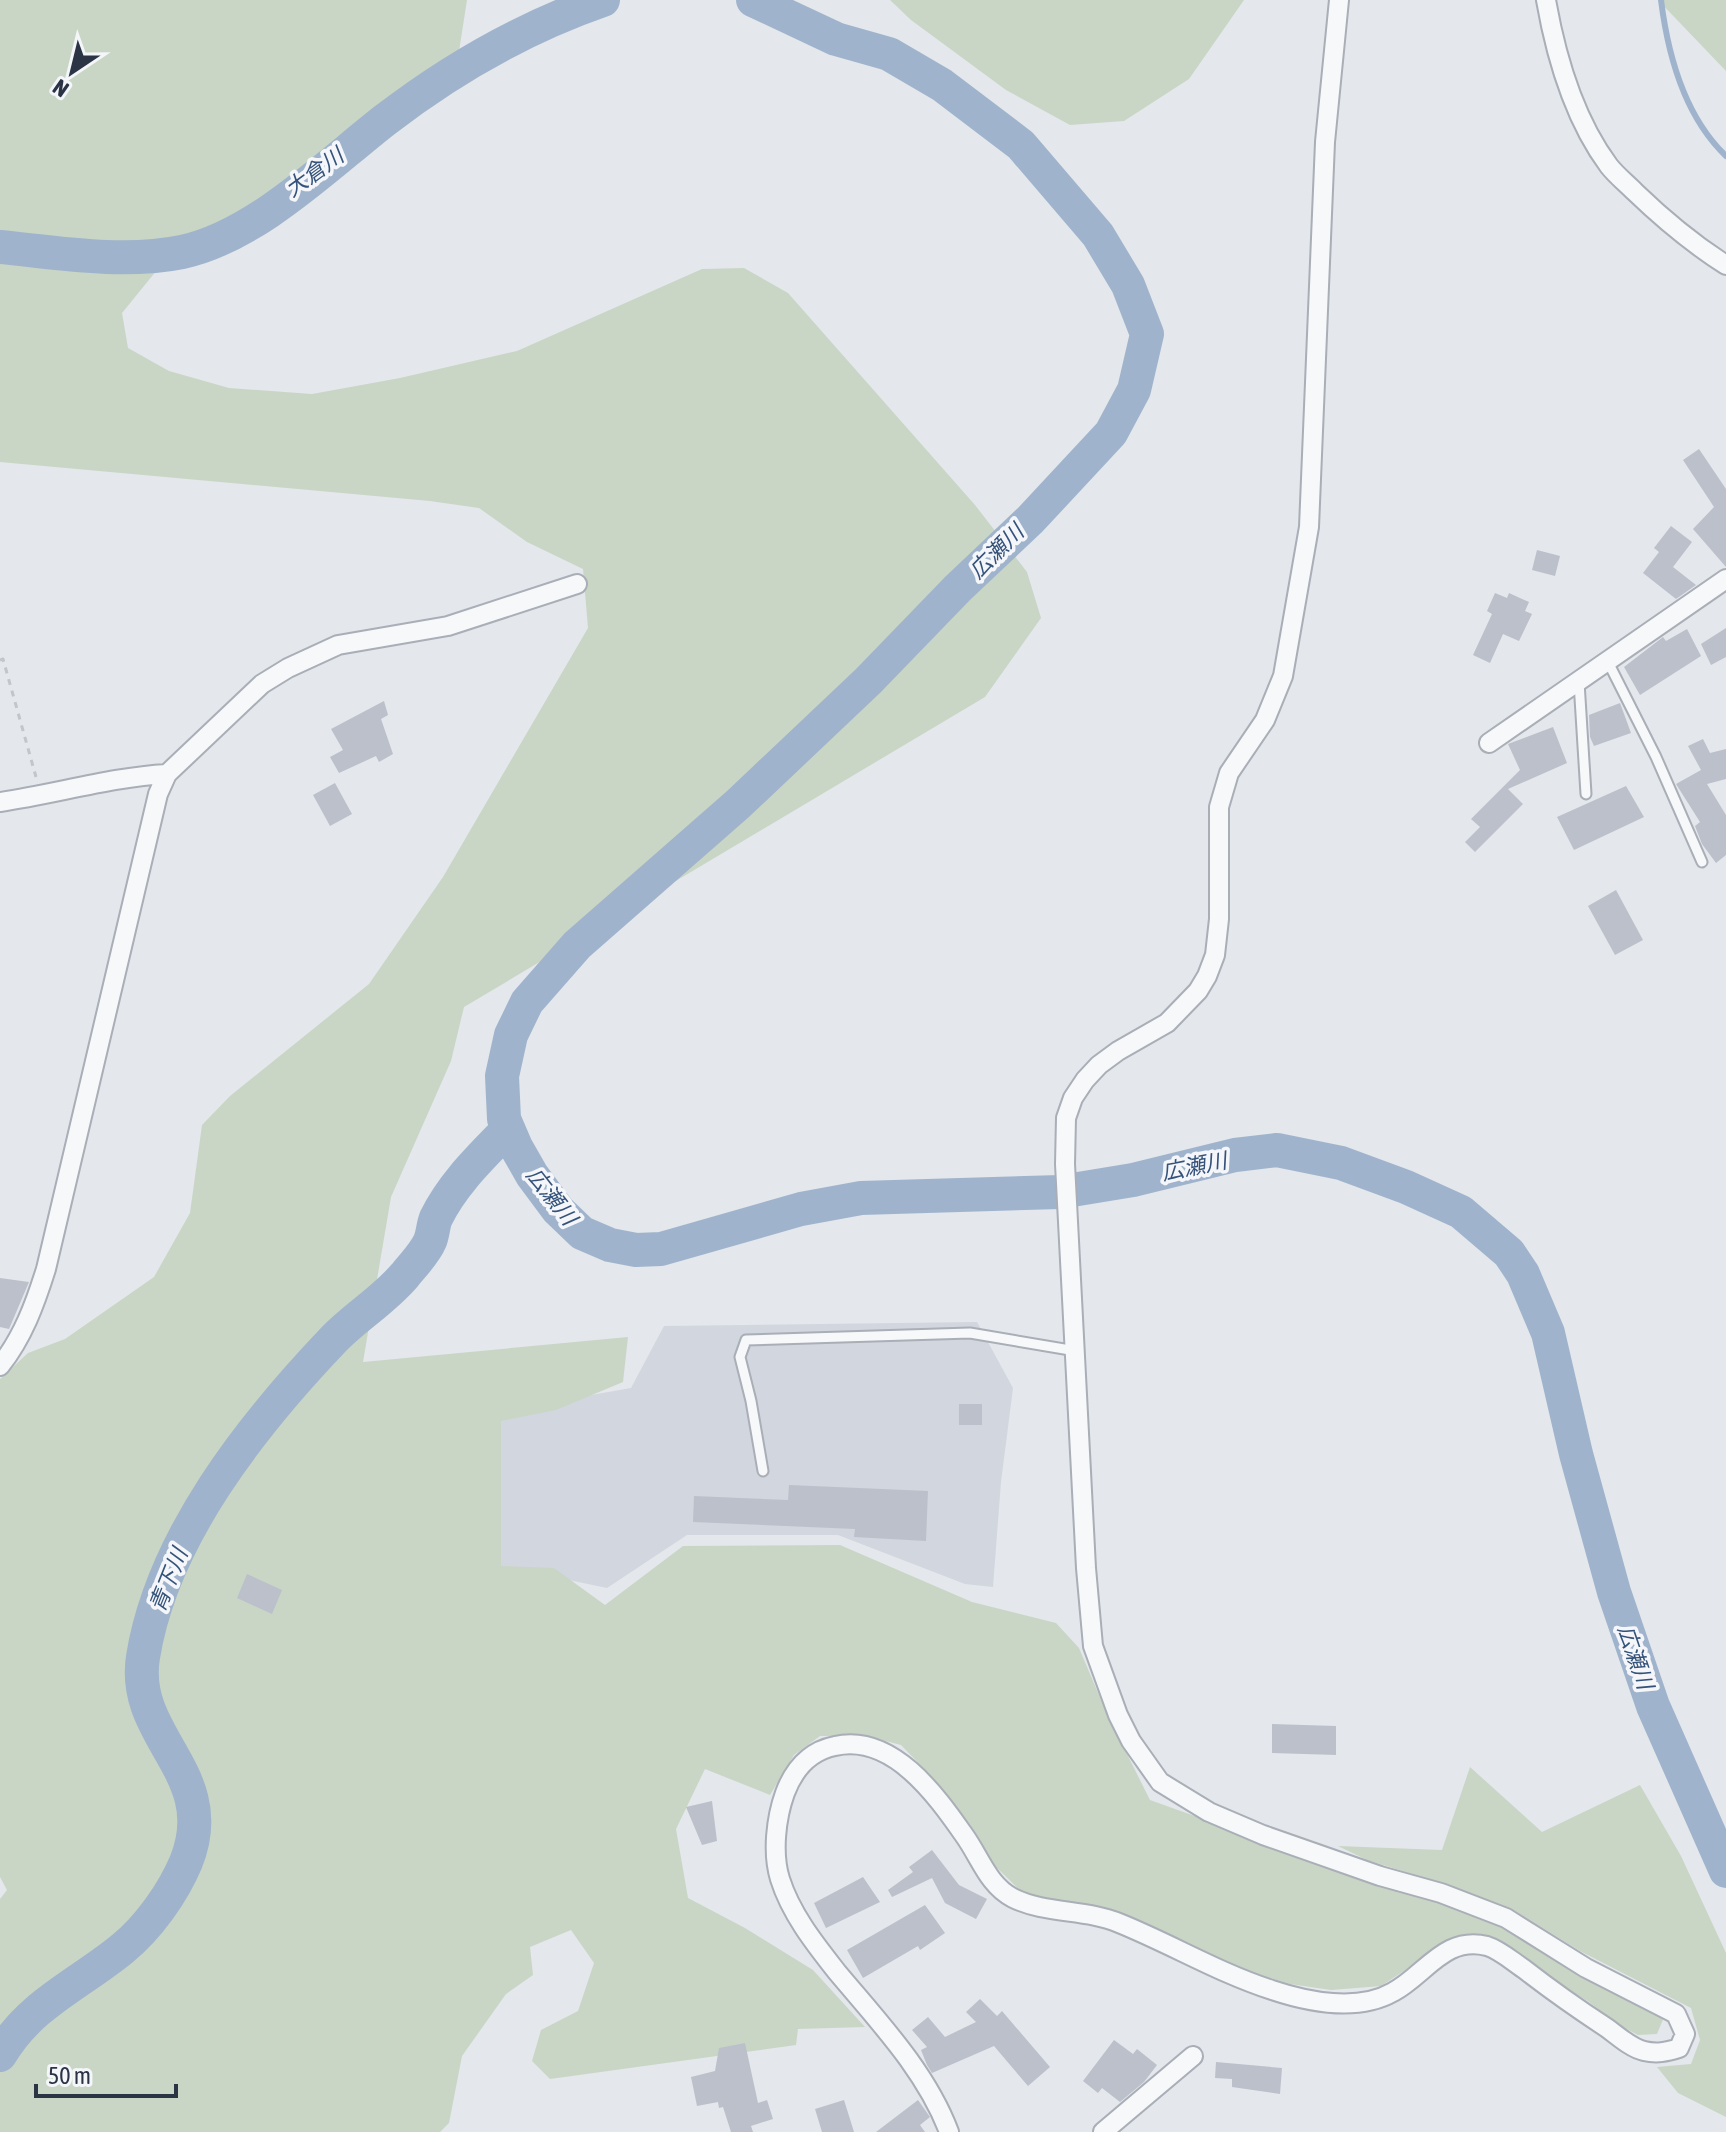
<svg xmlns="http://www.w3.org/2000/svg" width="1726" height="2132" font-family="'Asap Condensed','Noto Sans JP',sans-serif">
<rect width="100%" height="100%" fill="#e4e7ec"/>
<!-- built -->
<path fill="#d2d6de" d="M977,1322L1013,1388L1001,1482L993,1587L965,1584L838,1535H687L607,1588L483,1562L496,1412L631,1388L664,1326Z"/>
<!-- green -->
<path fill="#c9d6c5" d="M0,0H467L455,77L430,106L364,157L157,270L122,313L128,348L169,371L229,388L312,394L400,378L517,351L702,269L744,268L788,293L975,505L1027,572L1041,618L985,697L464,1007L451,1061L391,1197L363,1362L628,1337L623,1382L556,1410L501,1421V1566L554,1568L605,1605L683,1546L840,1545L972,1602L1056,1623L1079,1648L1107,1714L1150,1800L1345,1870L1428,1896L1498,1924L1602,1987L1651,2007L1664,2017L1657,2034L1638,2035L1619,2025L1589,2002L1523,1960L1440,1947L1381,1986L1331,1990L1290,1984L1236,1968L1103,1912L1022,1892L995,1866L935,1780L901,1745L867,1736H820L794,1755L770,1795L705,1769L676,1829L688,1898L745,1928L813,1970L865,2027L798,2029L796,2045L550,2079L532,2061L541,2030L578,2011L594,1963L571,1930L530,1947L533,1975L506,1994L462,2056L449,2123L440,2132H0V1899L7,1890L0,1877V1379L28,1353L65,1339L154,1277L190,1213L202,1125L230,1096L369,984L443,877L588,628L583,569L527,542L479,508L430,501L0,462Z
M890,0H1244L1189,79L1124,121L1070,125L1006,90L911,20Z
M1658,0H1726V71Z
M1470,1767L1542,1832L1640,1785L1681,1856L1726,1953V2117L1678,2093L1657,2067L1691,2064L1700,2040L1691,2008L1580,1951L1517,1912L1454,1887L1367,1860L1338,1846L1442,1850Z"/>
<g fill="none" stroke-linecap="round" stroke-linejoin="round">
<!-- stream -->
<path stroke="#9fb4cc" stroke-width="6" d="M1661,0C1668,56 1684,116 1726,156"/>
<!-- river -->
<path stroke="#9fb4cc" stroke-width="34" d="M753,0L836,39L889,54L942,85L1021,145L1098,235L1128,285L1147,334L1134,390L1111,433L1030,520L958,588L868,681L738,804L577,945L527,1002L511,1035L502,1076L504,1119L516,1147L532,1175L558,1210L582,1233L610,1245L636,1250L661,1249L801,1209L861,1198L1060,1192L1133,1180L1235,1155L1277,1150L1341,1163L1406,1187L1461,1212L1509,1253L1523,1274L1548,1333L1576,1454L1614,1592L1653,1706L1726,1871
M0,247C59,253 124,264 182,252C256,236 326,166 385,120C450,70 525,27 603,0
M0,2055C30,2004 78,1985 122,1949C148,1928 173,1893 186,1862C222,1773 130,1738 143,1657C162,1538 252,1425 333,1340C355,1317 384,1300 405,1275C413,1265 425,1253 430,1241C433,1234 433,1225 436,1218C453,1183 482,1156 508,1129"/>
</g>
<!-- building -->
<path fill="#bbc0ca" d="M1699,449L1726,489V567L1693,529L1714,507L1683,460Z
M1671,526L1692,542L1673,567L1696,585L1676,599L1643,573L1659,552L1654,548Z
M1537,550L1560,556L1555,576L1532,570Z
M1495,593L1507,598L1509,593L1529,602L1525,611L1532,614L1519,641L1503,634L1490,663L1473,655L1492,614L1487,611Z
M1726,628V657L1711,665L1701,644Z
M1687,629L1701,656L1640,695L1624,667L1663,637L1666,641Z
M384,701L388,715L381,719L393,754L379,762L376,756L339,773L330,757L343,750L331,729Z
M1620,703L1631,733L1594,746L1590,737L1589,715Z
M1553,727L1567,763L1508,789L1523,804L1475,852L1465,842L1480,827L1471,819L1520,770L1508,744Z
M1703,739L1710,753L1726,749V779L1707,784L1726,815V855L1716,863L1702,844L1695,826L1700,822L1676,784L1701,770L1688,746Z
M335,783L352,814L330,826L313,795Z
M1626,786L1644,817L1574,850L1557,817Z
M1616,890L1643,940L1615,955L1588,906Z
M0,1278L29,1282L9,1329L0,1327Z
M959,1404H982V1425H959Z
M789,1485L928,1491L926,1541L854,1537L855,1529L693,1522L694,1496L788,1500Z
M247,1574L282,1590L272,1614L237,1598Z
M1272,1724L1336,1726V1755L1272,1753Z
M712,1801L717,1841L702,1845L686,1807Z
M932,1850L959,1885L987,1899L976,1919L945,1903L932,1878L892,1897L888,1890L913,1872L909,1867Z
M863,1877L880,1902L826,1928L814,1903Z
M925,1905L945,1933L920,1950L918,1946L863,1978L847,1950Z
M980,1999L997,2016L1002,2011L1050,2067L1028,2086L994,2046L932,2073L927,2065L921,2050L927,2047L912,2030L928,2017L945,2037L976,2022L966,2012Z
M1114,2040L1133,2054L1137,2049L1157,2065L1144,2082L1120,2102L1102,2088L1098,2093L1083,2081Z
M745,2043L758,2103L767,2100L773,2119L751,2126L753,2132H731L723,2107L719,2108L718,2102L697,2106L691,2077L715,2071L719,2048Z
M1216,2062L1282,2068L1280,2094L1232,2087V2079L1215,2078Z
M844,2100L854,2132H822L815,2109Z
M918,2100L930,2117L920,2125L925,2132H876Z"/>
<g fill="none" stroke-linecap="round" stroke-linejoin="round">
<!-- lane casing -->
<g stroke="#a9aeb7" stroke-width="13">
<path id="lane" d="M1608,662L1656,757L1702,862
M1579,682L1586,794
M763,1471L751,1401L740,1357L746,1340L970,1333L1076,1351"/>
</g>
<!-- street casing -->
<g stroke="#a9aeb7" stroke-width="22">
<path id="street" d="M1546,0C1556,57 1574,119 1609,166C1616,175 1626,183 1635,192C1663,219 1693,244 1726,265
M1489,743L1726,579
M0,802C56,794 111,777 167,774
M0,1366C23,1337 35,1304 46,1269L158,794L167,774L262,684L288,668L338,645L448,626L577,584
M949,2132C926,2071 878,2021 837,1972C815,1944 791,1914 780,1879C772,1853 776,1818 785,1793C794,1769 810,1751 835,1746C892,1733 936,1795 964,1835C980,1857 988,1885 1013,1898C1045,1914 1086,1909 1119,1923C1171,1944 1219,1973 1272,1990C1308,2002 1358,2012 1393,1992C1425,1975 1445,1935 1487,1946C1500,1950 1512,1961 1524,1969C1551,1990 1578,2009 1607,2028C1618,2036 1631,2048 1644,2051C1657,2054 1666,2052 1679,2048L1685,2034L1676,2014L1586,1968L1506,1918L1441,1893L1380,1876L1263,1835L1209,1812L1160,1782L1131,1741L1118,1715L1093,1646L1086,1568L1065,1164L1066,1118L1073,1098L1085,1080L1099,1065L1118,1051L1167,1023L1198,991L1207,976L1215,955L1219,919V807L1229,773L1265,720L1283,676L1309,527L1325,142L1339,0
M1103,2132L1193,2056"/>
</g>
<!-- path -->
<path stroke="#c2c5cb" stroke-width="3" stroke-dasharray="6 6" stroke-linecap="butt" d="M0,660L3,659L36,777"/>
<!-- lane -->
<use href="#lane" stroke="#f7f8fa" stroke-width="9"/>
<!-- street -->
<use href="#street" stroke="#f7f8fa" stroke-width="18"/>
</g>
<g text-anchor="middle" stroke-width="7" stroke-linejoin="round" paint-order="stroke">
<!-- water labels -->
<g font-size="22" font-style="italic" fill="#34527a" stroke="#f4f6f9">
<text transform="translate(314 172) rotate(-36)" y="8">大倉川</text>
<text transform="translate(996 551) rotate(-45)" y="8">広瀬川</text>
<text transform="translate(1194 1166) rotate(-11)" y="8">広瀬川</text>
<text transform="translate(552 1196) rotate(52)" y="8">広瀬川</text>
<text transform="translate(168 1580) rotate(-68)" y="8">青下川</text>
<text transform="translate(1636 1657) rotate(71)" y="8">広瀬川</text>
</g>
</g>
<!-- north arrow -->
<g transform="translate(72 72) rotate(215)" stroke="#f4f6f9" stroke-width="6" paint-order="stroke">
<path d="M0-6L14 30L0 20L-14 30Z" fill="#2b3445"/>
<text y="-12" font-size="22" font-weight="bold" text-anchor="middle" fill="#2b3445">N</text>
</g>
<!-- scale -->
<path d="M36 2084v12h140v-12" fill="none" stroke="#2b3445" stroke-width="4"/>
<text x="48" y="2084" font-size="24" fill="#2b3445" stroke="#f4f6f9" stroke-width="6" paint-order="stroke">50 m</text>
</svg>
